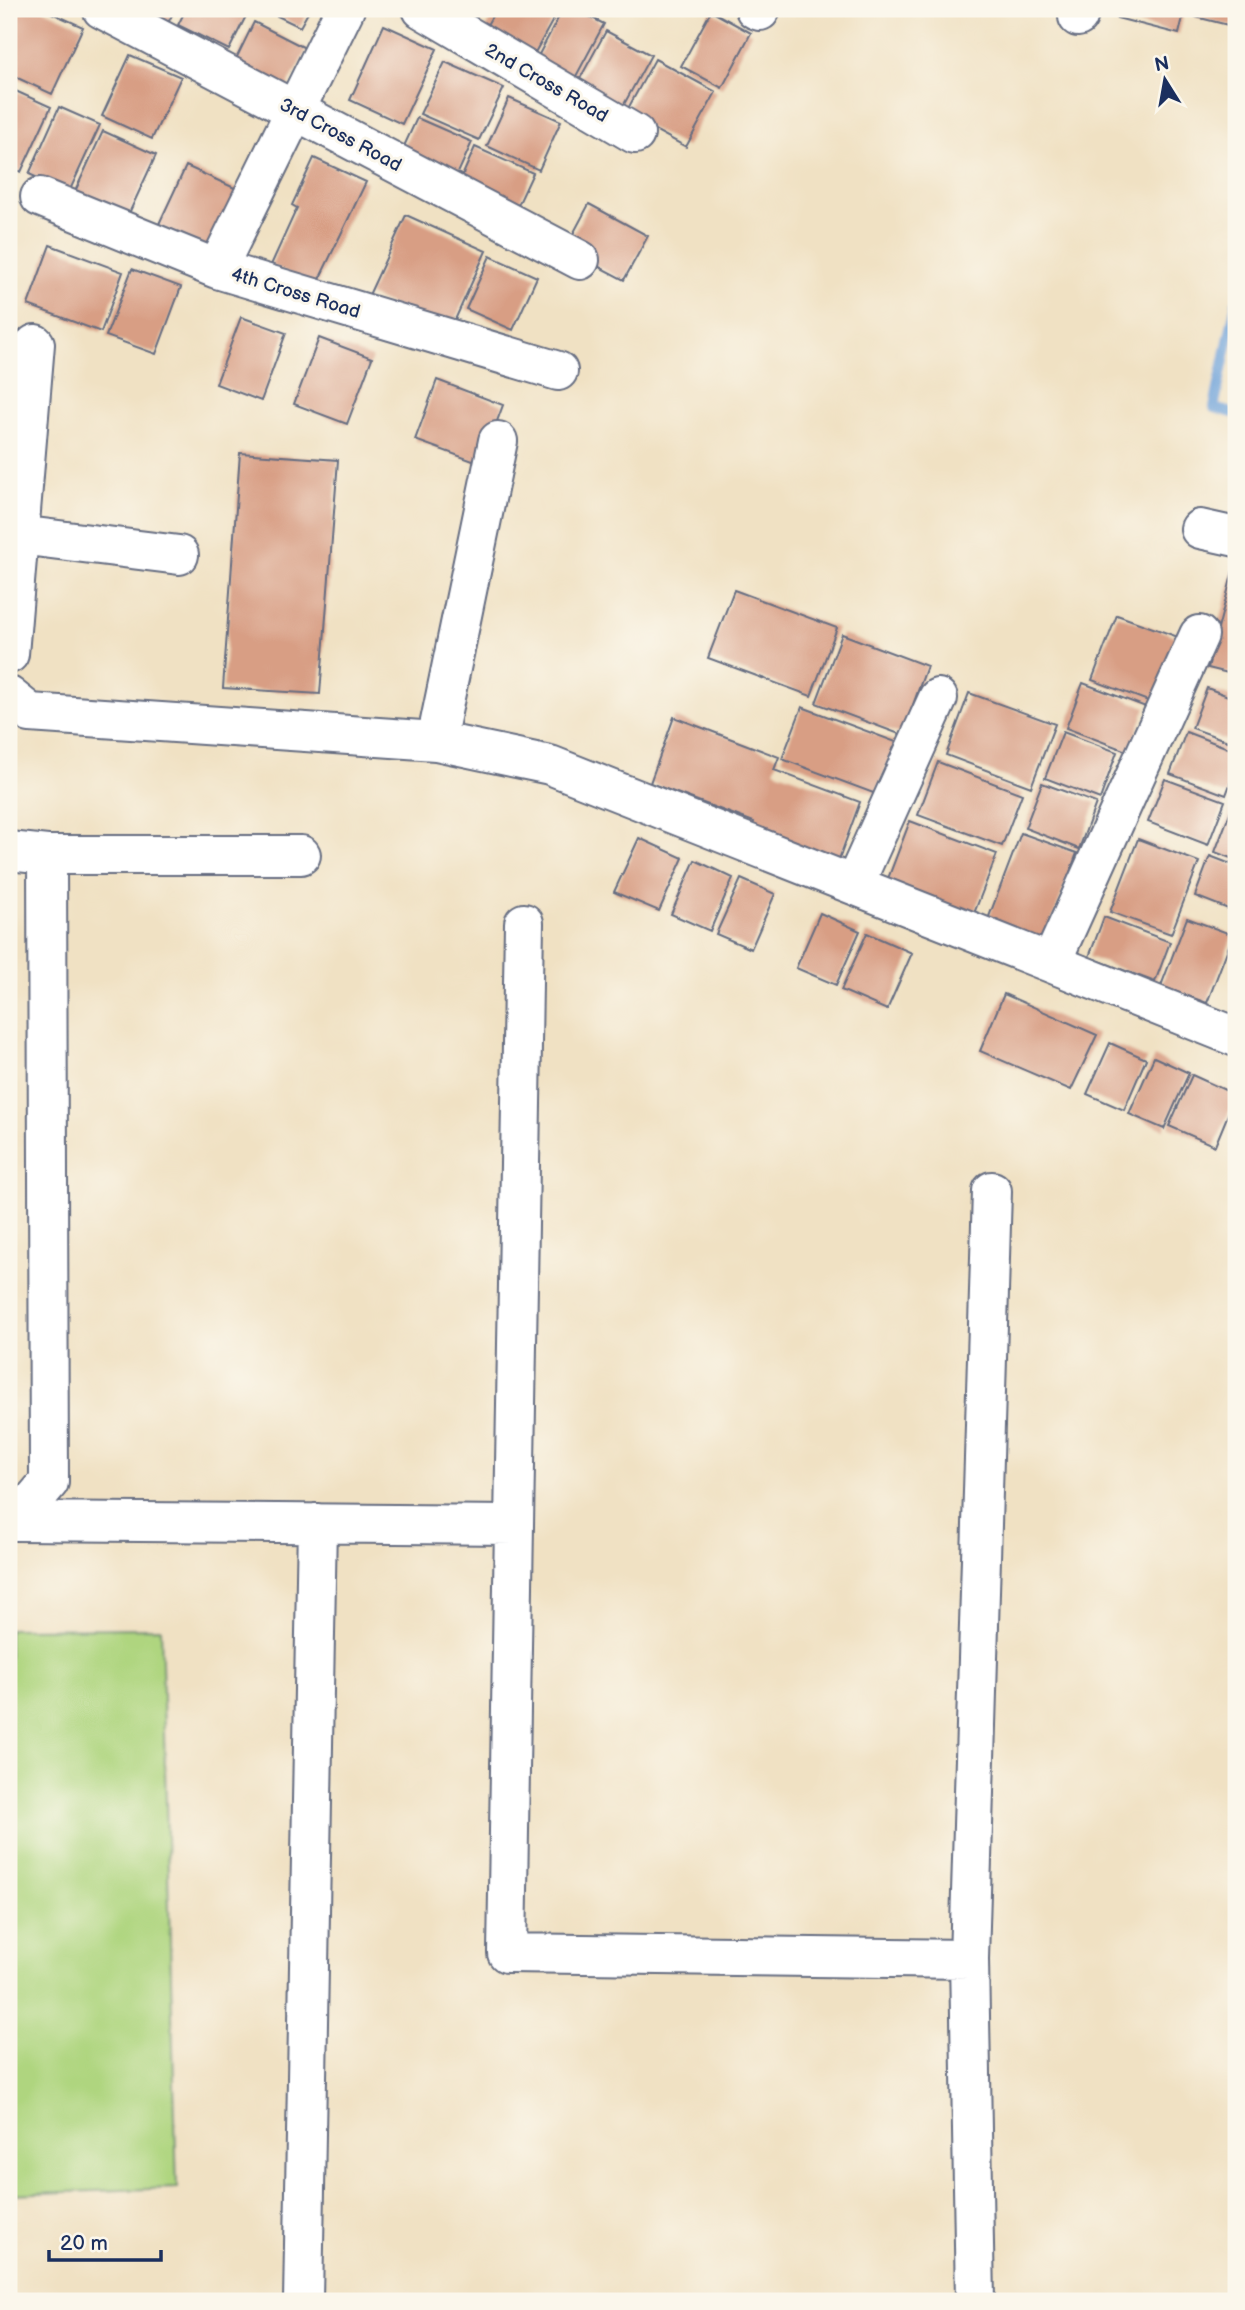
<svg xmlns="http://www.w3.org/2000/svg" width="1245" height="2310" font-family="'Balsamiq Sans',sans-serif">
<rect width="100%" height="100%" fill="#fbf7ec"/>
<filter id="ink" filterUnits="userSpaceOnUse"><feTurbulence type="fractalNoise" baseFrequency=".0143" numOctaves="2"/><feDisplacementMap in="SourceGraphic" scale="14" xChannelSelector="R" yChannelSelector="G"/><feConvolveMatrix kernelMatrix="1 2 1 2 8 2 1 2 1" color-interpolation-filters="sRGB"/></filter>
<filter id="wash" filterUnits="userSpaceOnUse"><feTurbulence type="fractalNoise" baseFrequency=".00686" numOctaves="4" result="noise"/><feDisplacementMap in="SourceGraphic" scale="28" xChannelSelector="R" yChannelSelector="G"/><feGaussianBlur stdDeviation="1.57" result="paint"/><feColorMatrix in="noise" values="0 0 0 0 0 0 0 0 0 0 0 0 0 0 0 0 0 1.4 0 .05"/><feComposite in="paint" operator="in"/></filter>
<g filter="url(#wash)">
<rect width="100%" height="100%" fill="#f0e1c3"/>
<!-- green -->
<path fill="#afd57f" stroke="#65826e" stroke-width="2" d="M161,1628L177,2188L9,2194V1629Z"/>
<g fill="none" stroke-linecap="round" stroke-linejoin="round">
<!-- stream -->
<path stroke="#6da1d9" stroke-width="10" d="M1236,303L1214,408L1236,414"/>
</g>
<g id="blocks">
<!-- building -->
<path fill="#d89e84" d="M11,9H43L83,27L52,94L9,74V14Z
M139,9H175L168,23Z
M186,9H236L247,14L229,50L178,25Z
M263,9H310L300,27Z
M496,9H559L532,58L483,32Z
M563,9H575L604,24L574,80L536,60Z
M1119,9H1185L1179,34L1117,18Z
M1198,9H1236V27L1196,17Z
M711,11L751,33L722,88L681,66Z
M254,22L307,49L286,89L234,63Z
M384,25L437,49L402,124L350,100Z
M606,31L651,55L622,108L577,84Z
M130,55L181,77L152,139L102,116Z
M655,59L716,92L686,147L625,114Z
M445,62L504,88L479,140L420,114Z
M9,88L51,107L21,172L9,167Z
M509,98L561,121L539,170L487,146Z
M59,107L100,125L69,192L29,174Z
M417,118L472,142L454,182L399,157Z
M103,131L156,155L125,222L72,198Z
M475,147L533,173L513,216L456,190Z
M314,158L366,182L316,286L271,265L297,208L292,205Z
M186,166L239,190L212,250L158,226Z
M589,204L648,236L624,280L565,249Z
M406,215L486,251L450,331L369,295Z
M50,245L123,272L101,332L28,305Z
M490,256L537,277L513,330L466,309Z
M132,269L181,287L156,354L106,336Z
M241,317L286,333L261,401L216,384Z
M319,338L372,358L347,424L294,404Z
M437,380L503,405L481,464L415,440Z
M240,453L338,460L320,694L223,688Z
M1234,567H1236V675L1208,668Z
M734,590L837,628L811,696L708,658Z
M1117,615L1181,638L1156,704L1092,680Z
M842,634L927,666L902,735L816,703Z
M1083,683L1146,707L1129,752L1066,728Z
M1207,688L1236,699V744L1192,728Z
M969,693L1055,724L1031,787L946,755Z
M802,707L896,742L876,794L782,759Z
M674,717L779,757L774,770L860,802L838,862L751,830L754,822L650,783Z
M1063,732L1117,752L1100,799L1045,778Z
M1186,732L1236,751V768L1226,795L1170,774Z
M938,762L1022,794L1002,846L918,815Z
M1165,779L1225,801L1208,845L1148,822Z
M1042,783L1096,803L1079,849L1025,828Z
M1236,797V860L1215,852Z
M910,821L997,854L973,916L886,884Z
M1021,833L1077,853L1044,942L987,922Z
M639,838L683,858L659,911L614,892Z
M1138,839L1199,862L1171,934L1110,912Z
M1210,856L1236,866V912L1195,896Z
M695,860L733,878L710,931L671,914Z
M741,879L775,894L751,949L716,934Z
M820,913L860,931L836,985L796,968Z
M1104,917L1170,942L1155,982L1089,957Z
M1187,918L1233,935L1207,1003L1161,986Z
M867,933L912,953L887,1010L841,990Z
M1004,994L1097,1035L1071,1090L980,1051Z
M1110,1043L1146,1059L1124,1110L1087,1094Z
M1154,1057L1189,1073L1164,1129L1129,1114Z
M1192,1075L1236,1095L1215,1146L1169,1126Z"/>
</g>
</g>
<g filter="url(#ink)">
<use href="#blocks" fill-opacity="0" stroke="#666d81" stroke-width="2"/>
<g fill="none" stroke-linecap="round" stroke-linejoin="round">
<!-- minor casing -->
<g stroke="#666d81" stroke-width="42">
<path id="minor" d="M102,9L580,260
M422,9L635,134
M755,9L760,11
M1078,17L1081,9
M40,197L217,269L558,371
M217,269L345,9
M1200,529L1236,537
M19,535L179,555
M9,654L35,344
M9,696L30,713L436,741L550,765L1051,963L1199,635
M436,741L498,441
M9,851L47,855H301
M854,885L938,698
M1051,963L1236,1037
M9,1521H16L49,1482L47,855
M16,1521L514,1525L524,923
M514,1525L507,1953L969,1959L992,1191
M969,1959L975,2301
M303,2301L317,1523"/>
</g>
<!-- minor -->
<use href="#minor" stroke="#fff" stroke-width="38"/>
</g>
</g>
<g text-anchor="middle" stroke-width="6" stroke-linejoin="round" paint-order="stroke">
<!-- street labels -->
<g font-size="19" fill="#1b2f5e" stroke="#fbf7ec">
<text transform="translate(547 82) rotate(30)" y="7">2nd Cross Road</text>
<text transform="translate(341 134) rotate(28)" y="7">3rd Cross Road</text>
<text transform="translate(296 292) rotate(17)" y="7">4th Cross Road</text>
</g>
</g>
<!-- margin -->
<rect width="1245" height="2310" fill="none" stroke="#fbf7ec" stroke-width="35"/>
<!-- north arrow -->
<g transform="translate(1165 80) rotate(349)" stroke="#fbf7ec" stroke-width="5" paint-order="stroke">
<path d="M0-5L12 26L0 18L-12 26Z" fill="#1b2f5e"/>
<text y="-10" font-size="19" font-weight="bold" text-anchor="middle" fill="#1b2f5e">N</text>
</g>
<!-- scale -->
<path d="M49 2250v10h112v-10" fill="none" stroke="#1b2f5e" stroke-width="3.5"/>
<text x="60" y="2250" font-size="21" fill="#1b2f5e" stroke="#fbf7ec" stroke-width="5" paint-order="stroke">20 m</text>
</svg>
